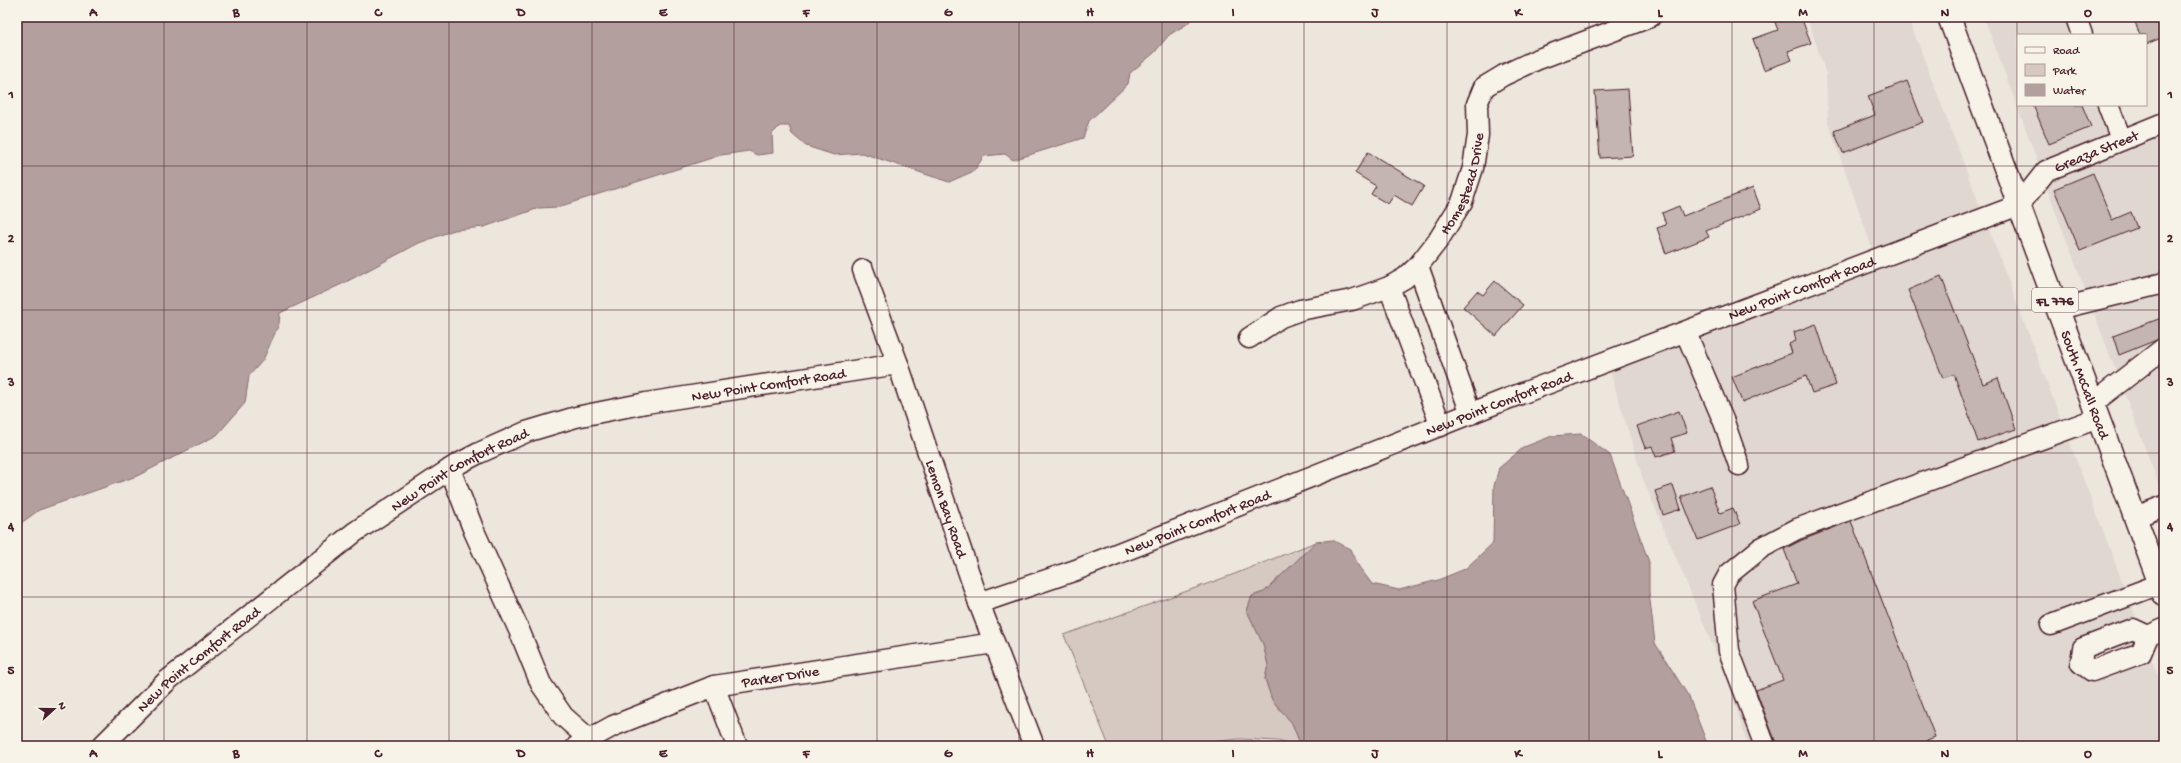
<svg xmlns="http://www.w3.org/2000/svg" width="2181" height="763" font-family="'Gochi Hand',sans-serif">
<rect width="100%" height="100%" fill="#ece6dd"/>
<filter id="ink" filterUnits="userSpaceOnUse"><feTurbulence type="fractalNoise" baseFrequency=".025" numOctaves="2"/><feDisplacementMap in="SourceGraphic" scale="8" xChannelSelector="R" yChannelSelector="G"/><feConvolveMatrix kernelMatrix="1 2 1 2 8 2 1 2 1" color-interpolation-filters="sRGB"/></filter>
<g filter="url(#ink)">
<!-- built -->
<path fill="#e0d7d0" d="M1807,17H1908L1981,209L1873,251L1828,122L1826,74Z
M1984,17H2064L2071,35H2018V105H2097L2108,134L2039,165Z
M2164,133V498L2046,186L2052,178Z
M1988,227L2164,692V746H1748L1729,684L1643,479L1610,371Z"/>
<!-- green -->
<path fill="#d5c9c2" stroke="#907476" d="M1316,542L1264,592L1252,596L1247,611L1263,644L1268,665L1265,679L1272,700L1292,723L1301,746L1277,741L1239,739L1173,746H1109L1064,635L1232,575Z"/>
<!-- water -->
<path fill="#b39f9d" stroke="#896c6f" d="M17,17H1193L1187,24L1169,35L1154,53L1130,73L1128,84L1089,121L1083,138L1013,160L1005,154L984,156L974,171L949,182L862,153L834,155L806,146L792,134L789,126H780L772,134L773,153L757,155L749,151L721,155L558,207L539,208L484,227L454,230L419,243L344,283L280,313L279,324L263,360L249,376L245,403L217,435L137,476L39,510L17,526Z
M1581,434L1610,455L1649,562V592L1655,643L1689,697L1708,746H1301L1292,723L1272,700L1265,679L1268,665L1263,644L1247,611L1252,596L1264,592L1316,542L1332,540L1351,549L1359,567L1372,584L1399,590L1438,580L1465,569L1493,543L1494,486L1499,468L1524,447L1552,436Z"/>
<!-- building -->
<path fill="#c4b5b0" stroke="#4a1f2b" d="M1782,17H1801L1811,43L1788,51L1792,60L1764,70L1753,39L1778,30L1774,20Z
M2133,17H2164V37L2146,44V35H2140Z
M1907,81L1923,122L1843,153L1834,131L1875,115L1868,96Z
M1628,89L1633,156L1600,158L1595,91Z
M2033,105H2082L2091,127L2049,144Z
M1368,152L1424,186L1412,206L1394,195L1388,204L1371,194L1376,186L1355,173Z
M2093,173L2112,220L2131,212L2137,228L2080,251L2054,189Z
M1753,188L1761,209L1706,231L1709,237L1666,254L1657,228L1666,225L1662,213L1679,206L1683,216Z
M1941,276L1983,384L1998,378L2016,429L1978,442L1954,374L1943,378L1908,290Z
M1495,281L1523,305L1496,336L1463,307L1477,291L1483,295Z
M2164,317V337L2119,355L2113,336Z
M1816,324L1836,385L1812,393L1806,376L1742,402L1732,377L1792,353L1789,344L1796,341L1794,332Z
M1679,411L1687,433L1671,438L1675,451L1656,457L1652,446L1645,448L1637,426Z
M1673,485L1681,509L1663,515L1655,491Z
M1710,486L1720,513L1733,508L1740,524L1698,540L1681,497Z
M1851,521L1935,737L1927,740L1929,746H1777L1756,690L1783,680L1752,601L1797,584L1784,549L1802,540Z"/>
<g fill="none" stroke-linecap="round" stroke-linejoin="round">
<!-- minor casing -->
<g stroke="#4a1f2b" stroke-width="23">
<g id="minor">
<path d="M2076,17L2082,35"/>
<path d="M2108,105L2121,139"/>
<path d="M1418,266L1471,414"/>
<path id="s1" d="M863,270L898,364L979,603L1034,746"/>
<path d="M1389,287L1441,426"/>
<path d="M2058,309L2164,283"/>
<path d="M1686,333L1724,422L1739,465"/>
<path id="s2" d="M1249,338L1281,317L1300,310L1352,300L1389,287L1405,278L1418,266L1439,239L1462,202L1473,168L1478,135L1477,104L1484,87L1504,75L1536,60L1650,17"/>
<path d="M2093,403L2164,348"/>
<path d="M450,469L474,531L519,630L541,684L563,716L589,739"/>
<path d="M2135,517L2164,506"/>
<path id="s3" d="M979,603L1076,570L1507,399L2019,205L2046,171L2164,123"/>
<path d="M2051,625L2160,584"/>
<path d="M2081,663L2092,671L2141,653L2148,636L2164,629"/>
<path d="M2081,663L2083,648L2133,629L2148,636"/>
<path d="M714,686L737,746"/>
<path id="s4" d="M102,746L168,680L355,532L456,465L479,453L526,432L576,417L646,403L898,364"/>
<path id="s5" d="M577,746L613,726L714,686L994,643"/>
<path d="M1765,746L1729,651L1723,585L1729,574L1761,548L1797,529L2098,418"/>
</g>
</g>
<!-- major casing -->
<g stroke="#4a1f2b" stroke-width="25">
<g id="major">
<path id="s6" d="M1949,17L2164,595"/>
</g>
</g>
<!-- minor -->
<use href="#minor" stroke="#f7f3e8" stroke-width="20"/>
<!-- major -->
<use href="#major" stroke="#f7f3e8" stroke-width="22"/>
</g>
</g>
<!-- grid -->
<path fill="none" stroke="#4a1f2b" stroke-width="1" stroke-opacity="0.55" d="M164,17V746M307,17V746M449,17V746M592,17V746M734,17V746M877,17V746M1019,17V746M1162,17V746M1304,17V746M1447,17V746M1589,17V746M1732,17V746M1874,17V746M2017,17V746M17,166H2164M17,310H2164M17,453H2164M17,597H2164"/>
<g text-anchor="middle" stroke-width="3.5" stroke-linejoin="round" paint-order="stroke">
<!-- shield labels -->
<rect fill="#f7f3e8" stroke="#7e5f64" stroke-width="1" x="2032" y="288" width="46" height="24" rx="3"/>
<g font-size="14" font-weight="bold" fill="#4a1f2b">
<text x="2055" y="305">FL 776</text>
</g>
<!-- street labels -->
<g font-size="15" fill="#4a1f2b" stroke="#f7f3e8">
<text dy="5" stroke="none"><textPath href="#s3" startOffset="1211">Greaza Street</textPath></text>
<text dy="5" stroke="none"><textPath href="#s2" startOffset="282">Homestead Drive</textPath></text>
<text dy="5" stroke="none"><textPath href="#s3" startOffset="881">New Point Comfort Road</textPath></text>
<text dy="5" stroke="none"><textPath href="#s4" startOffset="778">New Point Comfort Road</textPath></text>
<text dy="5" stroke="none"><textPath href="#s6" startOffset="392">South McCall Road</textPath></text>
<text dy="5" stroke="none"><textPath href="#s3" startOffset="557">New Point Comfort Road</textPath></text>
<text dy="5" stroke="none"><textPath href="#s4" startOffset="454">New Point Comfort Road</textPath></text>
<text dy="5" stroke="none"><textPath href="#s1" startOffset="253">Lemon Bay Road</textPath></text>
<text dy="5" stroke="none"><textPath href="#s3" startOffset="233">New Point Comfort Road</textPath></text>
<text dy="5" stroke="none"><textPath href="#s4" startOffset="130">New Point Comfort Road</textPath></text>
<text dy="5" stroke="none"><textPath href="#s5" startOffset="217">Parker Drive</textPath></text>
</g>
</g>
<!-- margin -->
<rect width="2181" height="763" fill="none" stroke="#f7f3e8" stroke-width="44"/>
<!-- legend -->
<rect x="2017" y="34" width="130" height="72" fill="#f7f3e8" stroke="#b29e9c"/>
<rect x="2025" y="47" width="20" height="6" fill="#f7f3e8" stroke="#b29e9c"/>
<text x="2053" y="54" font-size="12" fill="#4a1f2b">Road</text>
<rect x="2025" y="64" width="20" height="12" fill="#d5c9c2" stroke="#b29e9c"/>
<text x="2053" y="74" font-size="12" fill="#4a1f2b">Park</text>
<rect x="2025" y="84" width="20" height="12" fill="#b39f9d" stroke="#b29e9c"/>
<text x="2053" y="94" font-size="12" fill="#4a1f2b">Water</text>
<!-- north arrow -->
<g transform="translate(54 709) rotate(69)" stroke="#f7f3e8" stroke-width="3" paint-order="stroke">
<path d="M0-3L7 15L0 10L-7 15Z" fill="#4a1f2b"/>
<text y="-6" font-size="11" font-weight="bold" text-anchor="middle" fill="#4a1f2b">N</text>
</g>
<rect x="22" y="22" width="2137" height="719" fill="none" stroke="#4a1f2b" stroke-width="1.5"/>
<g font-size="13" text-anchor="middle" font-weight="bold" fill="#4a1f2b">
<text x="93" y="16">A</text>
<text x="236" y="16">B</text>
<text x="378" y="16">C</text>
<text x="521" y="16">D</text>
<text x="663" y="16">E</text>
<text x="806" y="16">F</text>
<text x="948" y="16">G</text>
<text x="1090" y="16">H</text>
<text x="1233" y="16">I</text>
<text x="1375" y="16">J</text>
<text x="1518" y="16">K</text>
<text x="1660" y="16">L</text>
<text x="1803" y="16">M</text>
<text x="1945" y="16">N</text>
<text x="2088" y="16">O</text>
<text x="11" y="98">1</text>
<text x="2170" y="98">1</text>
<text x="11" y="242">2</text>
<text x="2170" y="242">2</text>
<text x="11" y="386">3</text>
<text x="2170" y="386">3</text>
<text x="11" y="530">4</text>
<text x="2170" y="530">4</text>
<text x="11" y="674">5</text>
<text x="2170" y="674">5</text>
<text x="93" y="757">A</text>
<text x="236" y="757">B</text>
<text x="378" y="757">C</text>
<text x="521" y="757">D</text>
<text x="663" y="757">E</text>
<text x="806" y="757">F</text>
<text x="948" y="757">G</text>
<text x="1090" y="757">H</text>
<text x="1233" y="757">I</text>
<text x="1375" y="757">J</text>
<text x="1518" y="757">K</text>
<text x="1660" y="757">L</text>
<text x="1803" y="757">M</text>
<text x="1945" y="757">N</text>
<text x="2088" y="757">O</text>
</g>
</svg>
